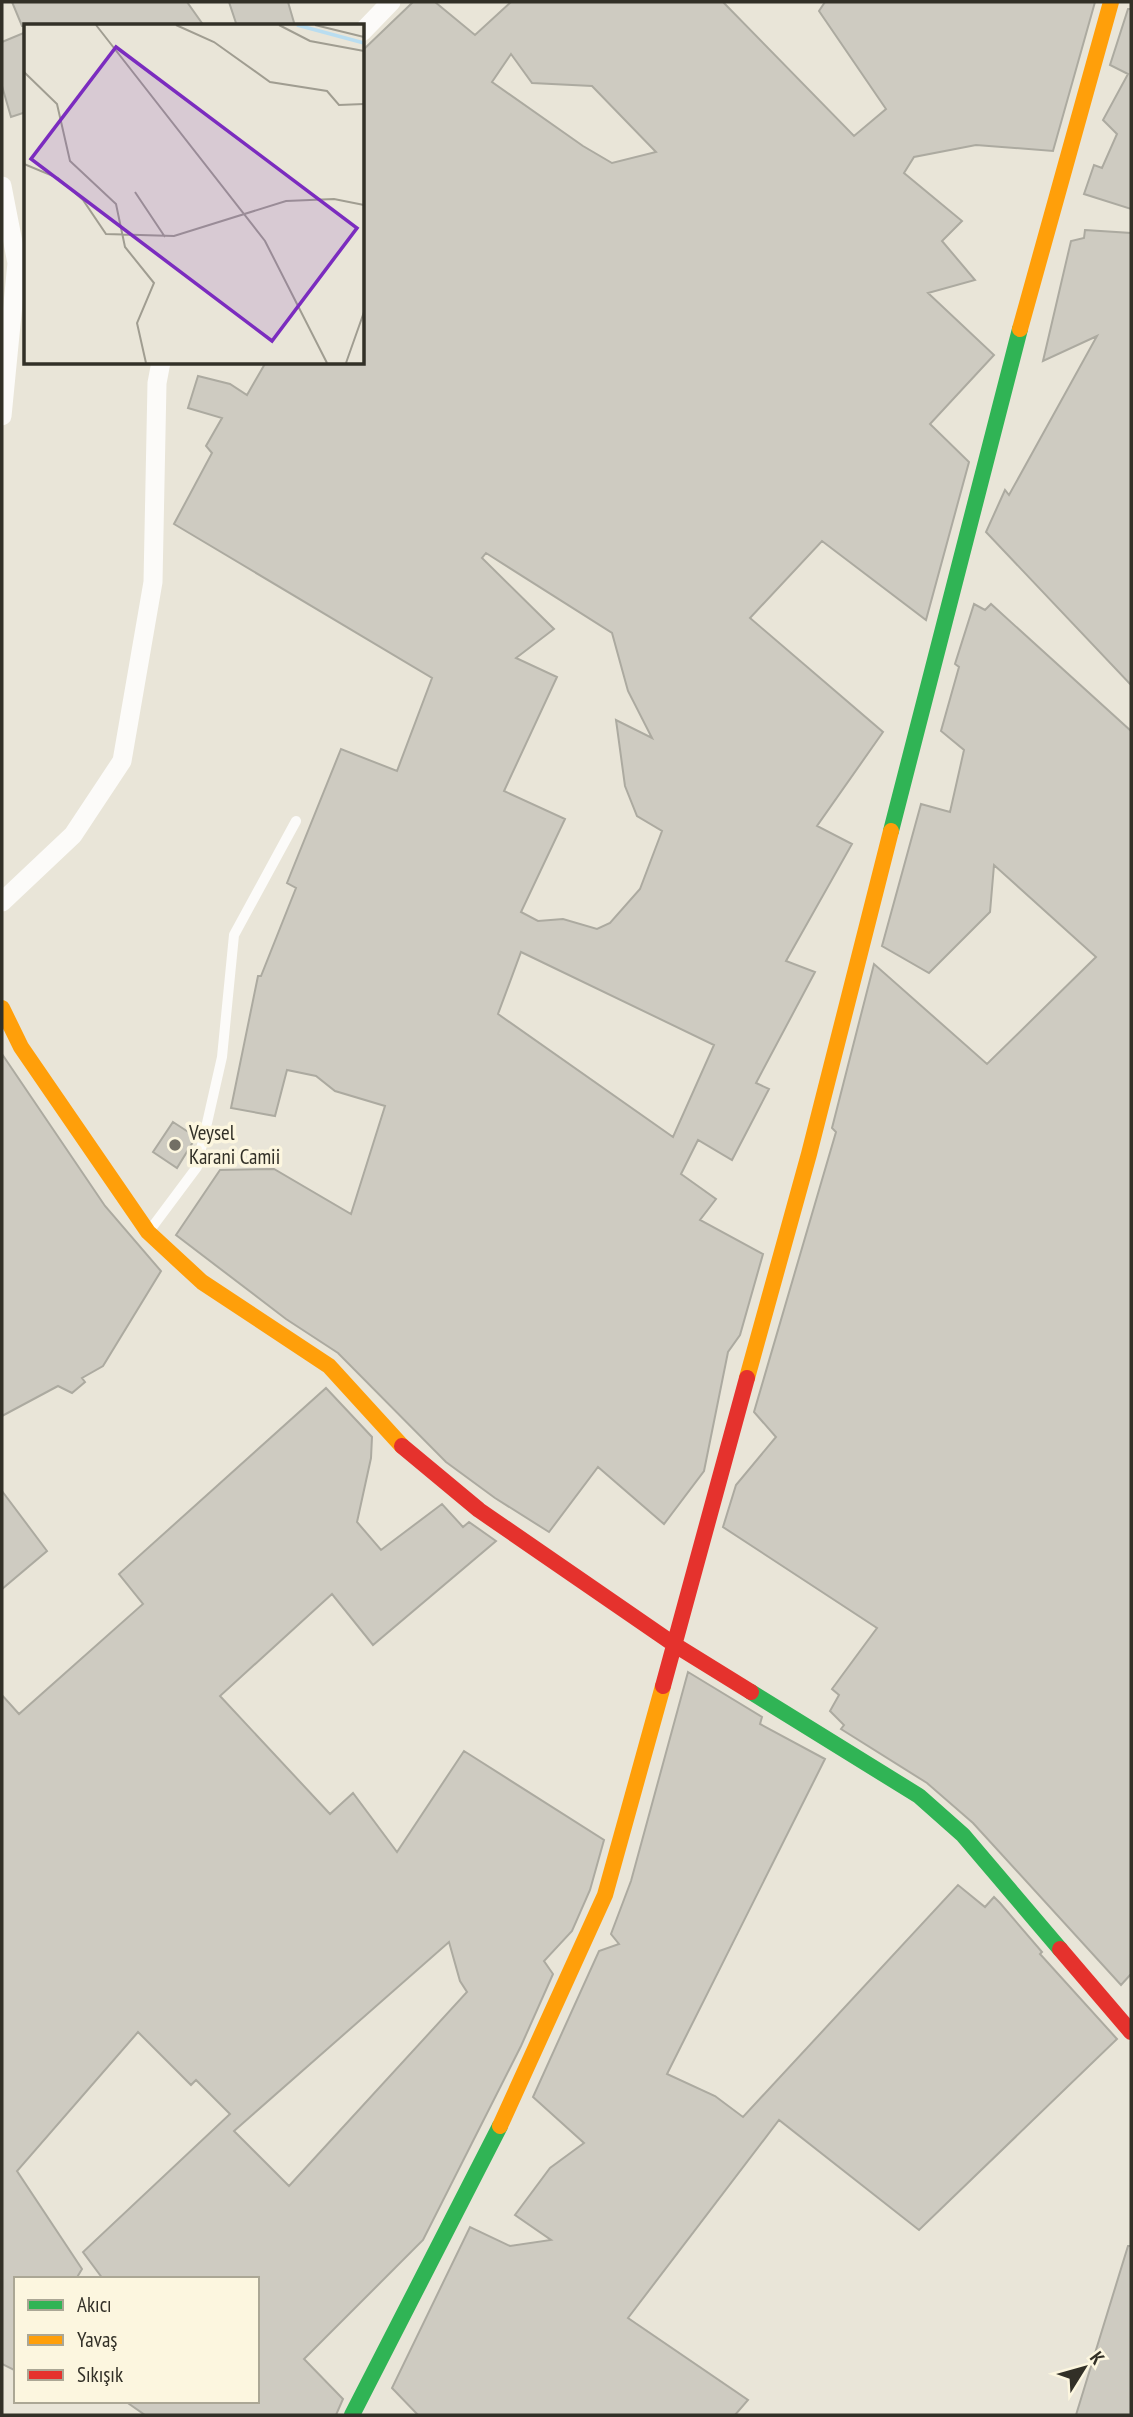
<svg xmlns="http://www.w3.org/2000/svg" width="1133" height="2417" font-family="'PT Sans Narrow',sans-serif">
<rect width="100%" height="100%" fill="#e9e5d8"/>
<!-- building -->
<path fill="#cecbc1" stroke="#acaaa0" stroke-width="2" fill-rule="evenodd" d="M12,2H187L204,26H22Z
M229,2H288L295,26H237Z
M413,2H435L475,35L511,2H723L854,136L886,109L819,11L825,2H1095L1053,151L976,145L914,157L904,173L962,221L942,241L975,280L928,293L994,355L930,424L969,462L926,620L822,541L750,618L883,732L817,826L852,844L786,961L815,972L756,1083L769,1089L732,1160L698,1140L681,1174L716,1199L700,1220L763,1254L740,1335L728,1352L704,1471L664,1524L598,1467L549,1532L495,1498L446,1462L338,1353L286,1319L176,1235L220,1170L274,1169L351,1214L385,1106L335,1091L316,1076L287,1070L275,1116L231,1108L258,976H261L296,888L287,883L341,749L397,771L432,678L174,524L212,453L206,446L222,418L188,408L198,376L230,384L247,395L266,362H362V51ZM511,54L532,83L592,86L656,152L612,163L583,146L492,82ZM486,553L612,633L628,691L652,738L616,720L625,786L637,816L662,831L640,889L610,923L597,929L563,919L538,921L521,912L565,819L504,791L557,677L516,658L554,629L482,558ZM521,952L714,1045L673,1137L498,1014Z
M1128,9H1131V209L1084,194L1094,165L1102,168L1117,134L1103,120L1128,74L1110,65Z
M26,32V112L11,117L2,86V42Z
M1085,230L1131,233V685L986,532L1005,490L1009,495L1097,336L1043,361L1071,241L1084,238Z
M974,604L985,610L991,604L1131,731V1974L1121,1985L973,1823L927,1783L841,1729L844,1725L830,1711L839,1695L832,1689L877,1628L723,1527L736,1485L776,1437L754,1412L836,1132L832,1128L874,964L987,1064L1096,957L994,865L990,912L929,973L882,946L921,804L950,812L964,750L941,731L959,667L955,664Z
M2,1054L105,1206L161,1271L103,1366L82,1378L85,1382L72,1393L58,1386L2,1416Z
M173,1122L196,1137L177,1168L153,1152Z
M326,1388L372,1437L371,1458L357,1522L381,1550L442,1504L463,1527L469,1522L496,1541L373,1645L332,1594L220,1696L330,1814L353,1793L397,1852L464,1751L604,1840L590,1890L572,1931L544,1961L553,1974L521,2046L423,2240L304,2359L343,2399L336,2415H145L125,2401H257V2279H103L83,2252L230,2114L196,2080L191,2085L138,2032L17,2171L82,2269L76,2279H16V2371L2,2364V1695L19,1714L143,1604L119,1574ZM449,1942L460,1981L467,1992L289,2186L234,2131Z
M2,1491L47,1551L2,1589Z
M688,1672L762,1717L760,1724L825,1759L667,2074L715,2096L743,2117L958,1885L985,1907L994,1897L1000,1903L1042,1952L1040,1954L1117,2039L919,2230L779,2120L628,2318L748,2400L735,2415H418L392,2388L470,2227L510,2246L551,2240L515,2215L550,2168L584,2143L533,2097L599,1951L619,1944L611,1934L631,1881Z
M1128,2246H1131V2415H1076Z"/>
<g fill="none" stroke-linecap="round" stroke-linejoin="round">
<!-- lane -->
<path stroke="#fcfbf9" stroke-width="10" d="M150,1230L197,1167L222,1057L234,935L296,821"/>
<!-- street -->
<path stroke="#fcfbf9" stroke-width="19" d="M362,32L391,2
M2,186L17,263L2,416
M2,902L73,835L122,761L153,582L157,383L161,362"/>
<!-- fast -->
<path stroke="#30b455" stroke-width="16" d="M891,831L1020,329
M751,1692L919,1796L963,1835L1060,1949
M352,2415L500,2126"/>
<!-- slow -->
<path stroke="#ff9f0a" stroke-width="16" d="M1020,329L1111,2
M2,1008L21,1047L148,1232L202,1282L329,1366L402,1446
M747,1378L809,1154L891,831
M500,2126L605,1895L663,1686"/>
<!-- jam -->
<path stroke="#e5322d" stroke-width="16" d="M402,1446L479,1510L675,1645L751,1692
M663,1686L747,1378
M1060,1949L1131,2032"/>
</g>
<!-- markers -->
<circle fill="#726f65" stroke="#fcf6df" stroke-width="2.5" cx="175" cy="1145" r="7"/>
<g text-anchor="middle" stroke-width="7" stroke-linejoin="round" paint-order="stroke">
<!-- poi labels -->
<g font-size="21" fill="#323027" stroke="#fcf6df" text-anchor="start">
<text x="189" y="1140">Veysel<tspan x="189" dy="24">Karani Camii</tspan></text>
</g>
</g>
<!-- overview -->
<g transform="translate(24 24)">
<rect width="340" height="340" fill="#e9e5d8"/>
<path fill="none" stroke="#b9ddf0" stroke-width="3.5" d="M273,1L340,19"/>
<path fill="none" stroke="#a09d91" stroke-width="2" d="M72,1L241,217L303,339M152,1L190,18L246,58L303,67L315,81L340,80M255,1L286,17L340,27M291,1L340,13M0,48L33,80L46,137L92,180L101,223L130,259L113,299L122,339M0,140L34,154L59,176L82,210L150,212L262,177L310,175L340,181M111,168L141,213M322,339L340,288"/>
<path fill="#7b2cbf" fill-opacity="0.15" stroke="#7b2cbf" stroke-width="3.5" d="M92,23L333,204L248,317L7,135Z"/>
<rect width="340" height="340" fill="none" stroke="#323027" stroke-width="3.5"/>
</g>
<!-- border -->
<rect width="1133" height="2417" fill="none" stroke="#323027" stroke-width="7"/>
<!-- legend -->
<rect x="14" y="2277" width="245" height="126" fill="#fcf6df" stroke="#aba795" stroke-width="2"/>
<rect x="28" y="2300" width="35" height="10" fill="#30b455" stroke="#aba795" stroke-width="2"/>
<text x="77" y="2312" font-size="21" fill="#323027">Akıcı</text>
<rect x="28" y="2335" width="35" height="10" fill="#ff9f0a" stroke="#aba795" stroke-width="2"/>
<text x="77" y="2347" font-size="21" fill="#323027">Yavaş</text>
<rect x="28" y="2370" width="35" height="10" fill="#e5322d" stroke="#aba795" stroke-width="2"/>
<text x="77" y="2382" font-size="21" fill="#323027">Sıkışık</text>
<!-- north arrow -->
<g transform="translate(1084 2368) rotate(53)" stroke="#fcf6df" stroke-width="5" paint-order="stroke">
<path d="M0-5L12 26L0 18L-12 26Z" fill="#323027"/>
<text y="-10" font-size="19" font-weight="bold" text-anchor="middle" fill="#323027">K</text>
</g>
</svg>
